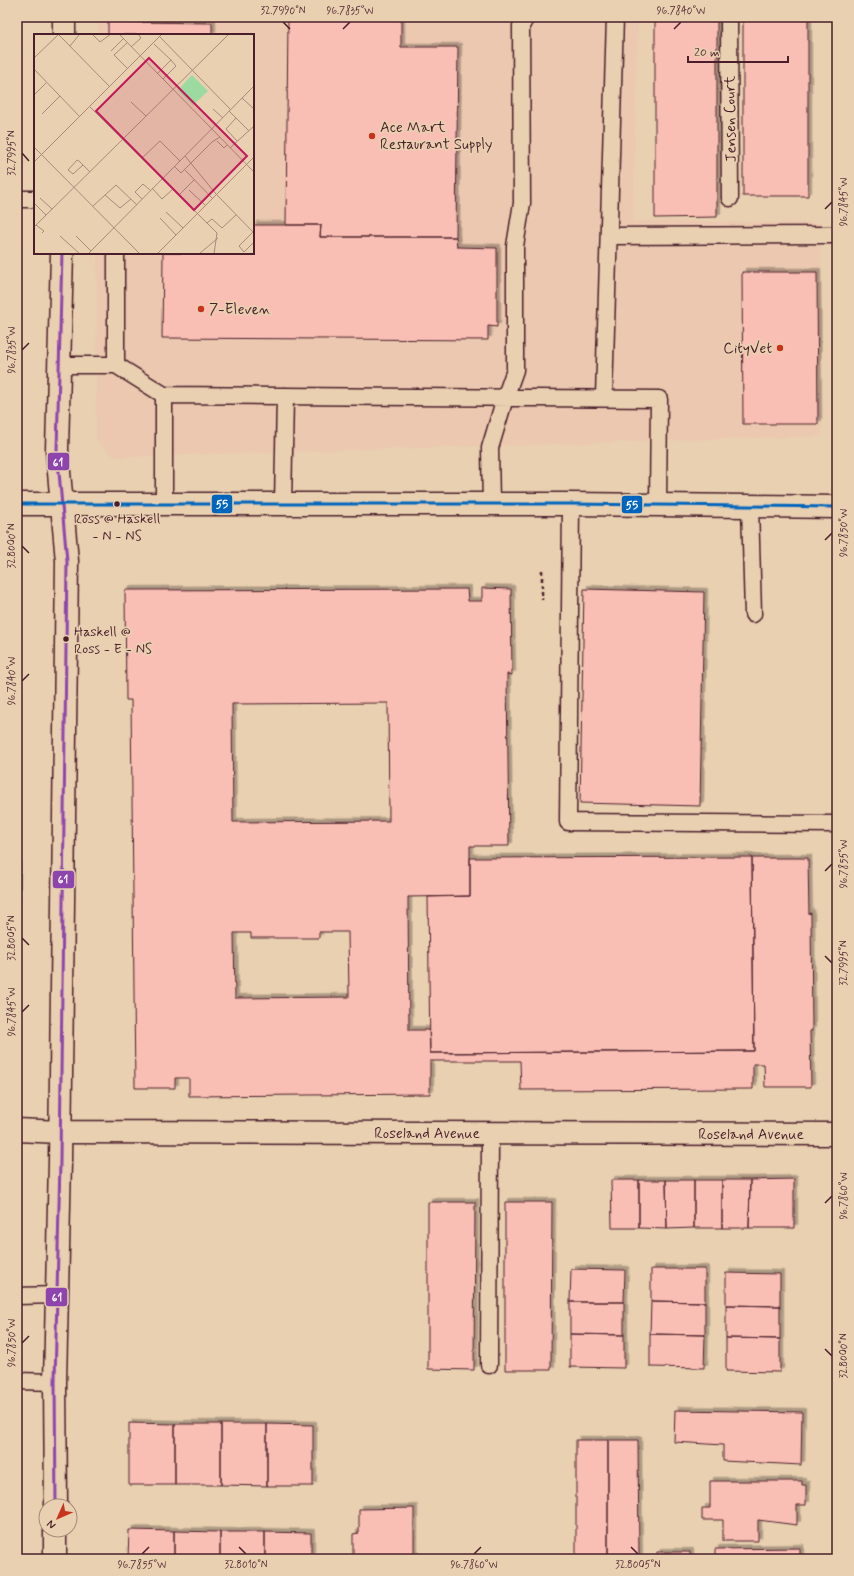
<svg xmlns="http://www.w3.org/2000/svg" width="854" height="1576" font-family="Mynerve,sans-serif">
<defs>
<filter id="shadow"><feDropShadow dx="3.5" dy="-3.5" stdDeviation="0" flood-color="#0004"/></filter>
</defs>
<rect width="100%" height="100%" fill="#e9d0b1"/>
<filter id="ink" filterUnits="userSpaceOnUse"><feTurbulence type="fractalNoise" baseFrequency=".025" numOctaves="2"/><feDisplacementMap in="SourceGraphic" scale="8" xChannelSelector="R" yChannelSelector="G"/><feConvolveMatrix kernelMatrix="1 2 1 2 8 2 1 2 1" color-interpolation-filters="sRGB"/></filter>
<g filter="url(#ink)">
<!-- built -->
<path fill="#ebc8af" d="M98,17H638L633,221L821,223L822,436L115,457L96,440L97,253H253V35H98Z
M17,160L26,161L17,256Z"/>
<!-- green -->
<path fill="#9cdaa2" stroke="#737c66" d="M17,840H21L18,1092H17Z"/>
<!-- building -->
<path fill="#f9beb4" stroke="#4a1f2b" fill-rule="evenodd" filter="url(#shadow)" d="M108,17H133V22L212,23V35H108Z
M288,17H401V47H458L456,237H320L321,225H286Z
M655,17H717V217L655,218Z
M743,17H808V196H743Z
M253,225H321L320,237H456L457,247L497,248V327L488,326V340L162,338L163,253H253Z
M742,272H817L818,424H743Z
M482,588L511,589L512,675L507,674L509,846H470V896L408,897L409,1030H429L430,1053L754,1051L752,858H808L809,914L811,913L812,1031H810L811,1087H765L764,1064H753V1089L521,1090L520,1061H430V1094L189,1096V1078H175V1088H135L131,700H126L125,590L467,589L468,601H482ZM388,703L389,821L233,822L232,704ZM319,932H348L349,997L235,998L234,933H251V938H319Z
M584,589L704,592L700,806L580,803Z
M752,857L754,1051L430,1053L428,897L470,896V858Z
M794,1179V1228H749L750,1180Z
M611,1180H639V1228H612Z
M639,1180H666L667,1229L639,1228Z
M666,1180H694V1228L667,1229Z
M694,1180H722V1228H694Z
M722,1180H750L749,1228H722Z
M428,1202H475L474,1370L428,1369Z
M505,1202H552L551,1370H505Z
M571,1269L625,1270L624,1302H570Z
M651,1269H705V1302L651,1301Z
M726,1273L780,1274V1306L726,1305Z
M651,1301L705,1302V1335L650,1334Z
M570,1302H624V1335L570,1334Z
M726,1305L780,1306V1339L726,1338Z
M570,1334L624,1335V1368L570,1367Z
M650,1334L705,1335L704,1368L650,1367Z
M726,1338L780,1339V1372L726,1371Z
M675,1410L802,1412L801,1465L723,1461V1445L674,1442Z
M129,1423L175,1424V1485H129Z
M175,1424H221V1485H175Z
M221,1424H267V1486L221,1485Z
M267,1424L313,1425V1486H267Z
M576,1440H608V1559H576Z
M608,1440H638L639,1559H608Z
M710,1481H802V1485H806V1505H797V1525L758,1520V1541H723V1520H702V1508H710Z
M414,1508V1559H353V1534L359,1533V1509Z
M129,1530L174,1531V1559H128Z
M174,1531L220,1532V1559H174Z
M220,1532H265V1559H220Z
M265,1532L311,1533V1559H265Z
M800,1548V1559H715V1549Z
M657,1552H690V1559H657Z"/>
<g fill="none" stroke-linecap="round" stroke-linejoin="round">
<!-- lane casing -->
<g stroke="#4a1f2b" stroke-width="19">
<path id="lane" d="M729,17L730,198
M17,199H35
M609,236L837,235
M59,365H116L164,395L659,399L658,505
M116,365V253
M604,397L615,17
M164,504V395
M571,504L568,822L837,824
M283,505L285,396
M491,505L490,448L505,398L515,370V246L522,203L521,26L526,17
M750,506L753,614
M17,1296L57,1295
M489,1365L490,1133
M17,1381L55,1382"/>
</g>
<!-- street casing -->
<g stroke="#4a1f2b" stroke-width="25">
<path id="street" d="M17,1130L60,1132L837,1134"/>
</g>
<!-- secondary casing -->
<g stroke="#4a1f2b" stroke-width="25">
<path id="secondary" d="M64,35V17
M17,504H571L837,507
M56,1506L55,1382L60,1161L67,561L57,450L62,253
M55,1559V1530"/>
</g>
<!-- path -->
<path stroke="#4a1f2b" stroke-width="2.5" stroke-dasharray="4 3" stroke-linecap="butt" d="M542,570V600"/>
<!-- lane -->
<use href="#lane" stroke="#e9d0b1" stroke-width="16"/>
<!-- street -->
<use href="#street" stroke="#e9d0b1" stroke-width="22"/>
<!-- secondary -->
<use href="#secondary" stroke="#e9d0b1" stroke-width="22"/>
<!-- bus-1 casing -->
<g stroke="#e9d0b1" stroke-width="6">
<path id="bus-1" d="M56,1506L55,1382L60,1161L67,561L57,450L62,253"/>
</g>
<!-- bus-2 casing -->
<g stroke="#e9d0b1" stroke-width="6">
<path id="bus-2" d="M17,504H571L837,507"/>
</g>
<!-- bus-1 -->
<use href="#bus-1" stroke="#8e44ad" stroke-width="3"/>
<!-- bus-2 -->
<use href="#bus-2" stroke="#0065bd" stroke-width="3"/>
</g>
</g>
<!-- ticks -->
<path fill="none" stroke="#4a1f2b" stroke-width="1.5" d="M283,22L290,29M343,29L350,22M674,29L681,22M22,153L29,161M825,209L832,202M22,350L29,343M825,540L832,533M22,546L29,553M22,681L29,674M825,871L832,864M22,938L29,945M825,956L832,963M22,1012L29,1005M825,1203L832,1196M22,1343L29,1336M825,1349L832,1356M239,1547L246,1554M631,1547L638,1554M142,1554L149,1547M474,1554L481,1547"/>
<!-- markers -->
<g fill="#c8321e" stroke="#e9d0b1" stroke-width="1.5">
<circle cx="372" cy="136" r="4"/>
<circle cx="201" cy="309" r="4"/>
<circle cx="780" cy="348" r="4"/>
</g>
<g fill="#4a1f2b" stroke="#e9d0b1" stroke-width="1.5">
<circle cx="117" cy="504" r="3.5"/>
<circle cx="66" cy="639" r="3.5"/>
</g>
<g text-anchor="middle" stroke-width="3.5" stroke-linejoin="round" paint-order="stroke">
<!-- bus labels -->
<g font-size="14" fill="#4a1f2b" stroke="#e9d0b1">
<text x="117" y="523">Ross @ Haskell<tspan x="117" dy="17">- N - NS</tspan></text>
<text x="74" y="636" text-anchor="start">Haskell @<tspan x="74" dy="17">Ross - E - NS</tspan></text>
</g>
<!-- street labels -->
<g font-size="15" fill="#4a1f2b" stroke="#e9d0b1">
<text transform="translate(730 119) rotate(-91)" y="5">Jensen Court</text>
<text x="427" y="1138">Roseland Avenue</text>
<text x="751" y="1139">Roseland Avenue</text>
</g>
<!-- poi labels -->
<g font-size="15" fill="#4a1f2b" stroke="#e9d0b1" text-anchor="start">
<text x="380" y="132">Ace Mart<tspan x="380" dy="17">Restaurant Supply</tspan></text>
<text x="209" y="314">7-Eleven</text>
<text x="772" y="353" text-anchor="end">CityVet</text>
</g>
</g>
<!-- overview -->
<g transform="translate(34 34)">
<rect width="220" height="220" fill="#e9d0b1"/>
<path d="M158,41L174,57L159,71L144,56Z" fill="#9cdaa2"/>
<path fill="none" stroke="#a9897b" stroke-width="1" d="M58,0L66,8L77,0M85,0L220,138M25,1L76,53M126,3L197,76M93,9L80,21L94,35M120,10L137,26M36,12L45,1M97,13L107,4L104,0M77,17L89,5M0,24L25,0M0,35L46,83M123,40L137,26L142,32L129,45M0,61L12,49M208,64L220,75M97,68L112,82M56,73L183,199L180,220M179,75L189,84M195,77L215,97M8,80L26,62M202,84L192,95L203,107M183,107L190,114L193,111M0,113L106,220M196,114L220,92M151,122L182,160L220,199M108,124L126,107L146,127M0,128L128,0M49,131L39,140L34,136L43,126L45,127L56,138M140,132L147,139L178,108L186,103M150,135L178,164M118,154L128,165L139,155M155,156L171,171M71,161L86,174L97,165M145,161L160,146M6,164L18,175M108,165L101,158L109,150L116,156M0,169L12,181M59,172L82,151L103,171M132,178L149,194M126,184L142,201M173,189L178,185L188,194L202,181M2,191L10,197L8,199M0,193L195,0M219,198L205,212L210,218L220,208M26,202L46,220M42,202L57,217M54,220L220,52M123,220L220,123M165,220L184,204"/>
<path fill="#c2185b" fill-opacity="0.15" stroke="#c2185b" stroke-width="2" d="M115,24L213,122L160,176L62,77Z"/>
<rect width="220" height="220" fill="none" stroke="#4a1f2b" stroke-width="2"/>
</g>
<g stroke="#e9d0b1" stroke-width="1.5">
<rect x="47" y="452" width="23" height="19" rx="4" fill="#8e44ad"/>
<rect x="211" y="494" width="22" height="20" rx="4" fill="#0065bd"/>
<rect x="621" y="495" width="22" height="19" rx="4" fill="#0065bd"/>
<rect x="52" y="870" width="23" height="19" rx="4" fill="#8e44ad"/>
<rect x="45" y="1287" width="23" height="20" rx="4" fill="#8e44ad"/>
</g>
<g font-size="11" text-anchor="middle" font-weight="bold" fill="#fff">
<text x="58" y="466">61</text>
<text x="222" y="508">55</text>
<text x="632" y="509">55</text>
<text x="63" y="883">61</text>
<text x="57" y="1301">61</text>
</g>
<!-- margin -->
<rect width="854" height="1576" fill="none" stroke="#e9d0b1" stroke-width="44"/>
<!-- north arrow -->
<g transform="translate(58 1518) rotate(225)"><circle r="19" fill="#e9d0b1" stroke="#a9897b"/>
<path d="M0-3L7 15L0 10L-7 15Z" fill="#c8321e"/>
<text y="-6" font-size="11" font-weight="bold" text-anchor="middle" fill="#4a1f2b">N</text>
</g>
<!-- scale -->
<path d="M688 56v6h100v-6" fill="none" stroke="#4a1f2b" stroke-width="2"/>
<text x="694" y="56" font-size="12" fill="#4a1f2b" stroke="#e9d0b1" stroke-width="3" paint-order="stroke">20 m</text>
<rect x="22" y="22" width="810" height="1532" fill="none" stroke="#4a1f2b" stroke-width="1.5"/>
<g font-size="10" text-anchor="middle" fill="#4a1f2b">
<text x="283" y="14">32.7990°N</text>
<text x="350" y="14">96.7835°W</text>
<text x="681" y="14">96.7840°W</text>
<text transform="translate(11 153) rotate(-90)" y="4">32.7995°N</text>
<text transform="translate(843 202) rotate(-90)" y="4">96.7845°W</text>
<text transform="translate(11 350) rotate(-90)" y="4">96.7835°W</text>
<text transform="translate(843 533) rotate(-90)" y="4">96.7850°W</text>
<text transform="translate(11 546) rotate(-90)" y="4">32.8000°N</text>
<text transform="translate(11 681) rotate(-90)" y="4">96.7840°W</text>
<text transform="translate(843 864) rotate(-90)" y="4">96.7855°W</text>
<text transform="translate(11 938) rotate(-90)" y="4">32.8005°N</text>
<text transform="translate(843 963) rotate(-90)" y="4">32.7995°N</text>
<text transform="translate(11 1012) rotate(-90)" y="4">96.7845°W</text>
<text transform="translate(843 1196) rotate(-90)" y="4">96.7860°W</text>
<text transform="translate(11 1343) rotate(-90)" y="4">96.7850°W</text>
<text transform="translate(843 1356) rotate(-90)" y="4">32.8000°N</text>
<text x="142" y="1568">96.7855°W</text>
<text x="246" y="1568">32.8010°N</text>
<text x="474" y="1568">96.7860°W</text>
<text x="638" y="1568">32.8005°N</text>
</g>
</svg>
